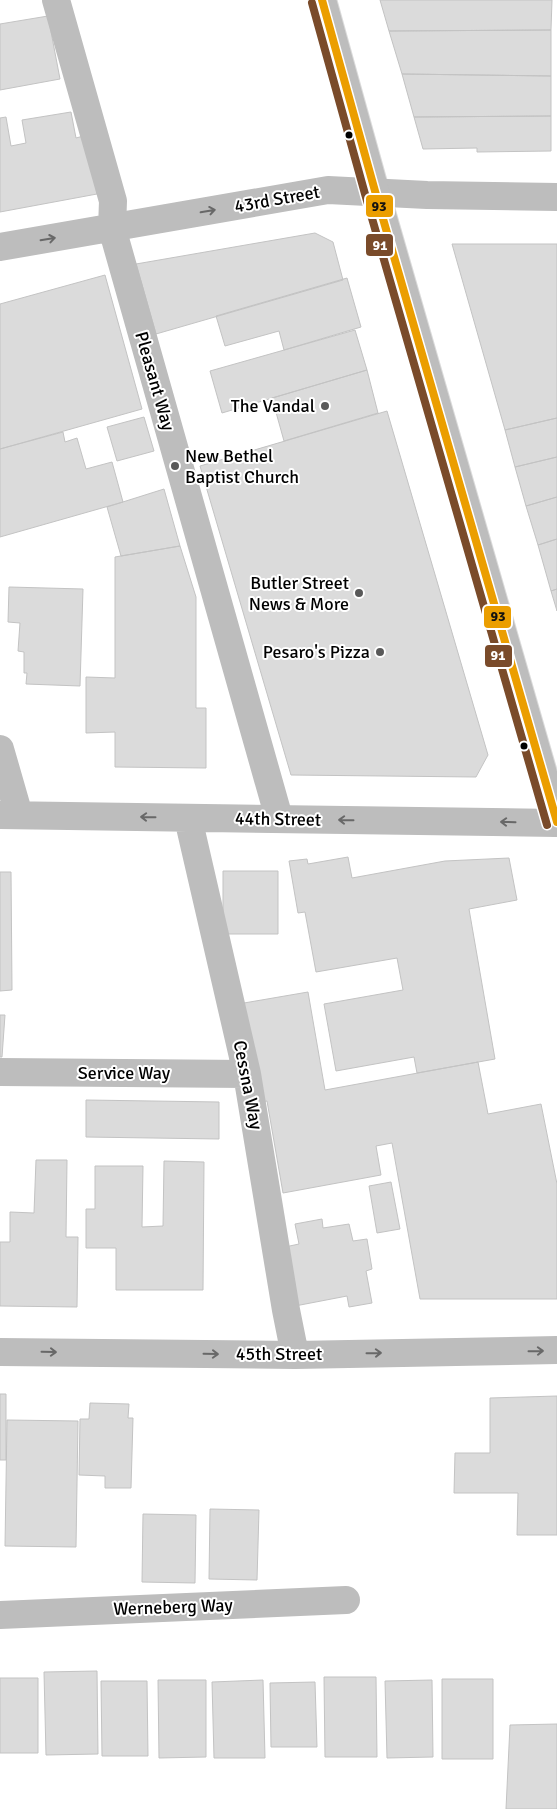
<svg xmlns="http://www.w3.org/2000/svg" width="557" height="1809" font-family="Signika,sans-serif">
<rect width="100%" height="100%" fill="#fff"/>
<!-- building -->
<path fill="#dbdbdb" stroke="#c3c3c3" d="M380,0H552L551,30L389,31Z
M48,16L60,79L0,90V24Z
M551,30V76L402,74L389,31Z
M402,74L551,76V116L414,117Z
M71,112L76,138L87,135L97,194L0,212V118L6,117L11,146L26,143L22,120Z
M551,116V151L477,152V148L423,149L414,117Z
M315,233L333,242L343,280L156,334L136,264Z
M452,244H557V418L505,430Z
M105,275L142,409L0,449V304Z
M347,278L361,327L284,350L279,331L225,346L216,316Z
M355,330L367,370L222,413L210,371Z
M367,370L378,413L284,441L272,398Z
M387,411L488,755L476,777L291,775L200,466Z
M144,417L154,451L117,461L107,427Z
M557,418V457L515,467L505,430Z
M63,432L65,442L77,438L86,469L112,462L123,502L0,537V449Z
M557,457V497L526,506L515,467Z
M164,489L180,546L121,556L107,507Z
M557,497V539L538,545L526,506Z
M557,539V589L551,591L538,545Z
M180,546L196,597V708H206V768L115,767V732L86,733V677L115,678V557Z
M9,587L83,589L80,686L26,684L27,673H24V652L18,651L20,623L8,622Z
M557,589V611L551,591Z
M348,857L352,878L445,861L509,858L517,900L469,909L495,1059L417,1073L414,1057L336,1071L324,1004L403,990L397,958L316,972L305,912L298,913L289,861L307,859L308,864Z
M223,871H278V934H223Z
M0,872H11L12,990L0,991Z
M308,992L325,1090L478,1062L488,1114L541,1104L557,1184V1299H420L392,1143L376,1146L381,1175L283,1193L267,1101L261,1102L244,1003Z
M0,1015H5L2,1057H0Z
M86,1100L219,1102V1139L86,1137Z
M36,1160H67L66,1237H78L77,1307L0,1306V1242H10V1212L34,1213Z
M164,1161L204,1162L203,1290H116V1248H86V1209H95V1166H143L142,1227L163,1226Z
M391,1182L400,1229L377,1233L369,1186Z
M322,1219L323,1228L349,1224L353,1241L367,1239L372,1269L366,1271L372,1303L349,1307L347,1296L295,1306L285,1247L299,1244L295,1224Z
M0,1394H6V1460H0Z
M557,1396V1535H517L518,1493H454L455,1453H490V1398Z
M90,1403L129,1404L128,1418H133L131,1488H105V1476L79,1475L80,1419H89Z
M7,1420L78,1421L76,1547L5,1546Z
M210,1509L259,1510L257,1580L209,1579Z
M143,1514L196,1515L195,1583L142,1582Z
M97,1671L98,1754L46,1755L44,1672Z
M324,1677H376L377,1757H325Z
M0,1678H38V1753H0Z
M442,1679H493V1759H442Z
M158,1680H206V1757L159,1758Z
M263,1680L265,1758H214L212,1682Z
M432,1680L433,1757L387,1758L385,1681Z
M101,1681H147L148,1756H102Z
M315,1682L317,1747H271L270,1683Z
M557,1724V1809H506L510,1725Z"/>
<g fill="none" stroke-linecap="round" stroke-linejoin="round">
<!-- major casing -->
<g stroke="#dbdbdb" stroke-width="30">
<path id="major" d="M322,0L375,191L557,822"/>
</g>
<!-- minor -->
<path stroke="#bdbdbd" stroke-width="28" d="M56,0L113,201L112,228L279,818
M0,247L328,190L427,195L557,197
M0,749L19,815
M0,815L557,823
M188,818L247,1074L286,1310L295,1355
M0,1072L247,1074
M0,1352L295,1355L557,1350
M0,1615L346,1600"/>
<!-- major -->
<use href="#major" stroke="#bdbdbd" stroke-width="28"/>
<!-- bus-1 casing -->
<g stroke="#fff" stroke-width="11">
<path id="bus-1" d="M322,0L375,191L557,822"/>
</g>
<!-- bus-2 casing -->
<g stroke="#fff" stroke-width="11">
<path id="bus-2" d="M312,3L365,194L547,825"/>
</g>
<!-- bus-1 -->
<use href="#bus-1" stroke="#eb9e00" stroke-width="8"/>
<!-- bus-2 -->
<use href="#bus-2" stroke="#7a4b2a" stroke-width="8"/>
</g>
<!-- one-way arrows -->
<defs><path id="oneway-shaft" d="M-6 0H5M1.5-3L5.5 0L1.5 3" fill="none" stroke-width="1.6" stroke-linecap="round" stroke-linejoin="round" transform="scale(1.25)"/></defs>
<g stroke="#686868">
<use href="#oneway-shaft" transform="translate(208 211) rotate(-10)"/>
<use href="#oneway-shaft" transform="translate(48 239) rotate(-9)"/>
<use href="#oneway-shaft" transform="translate(148 817) rotate(-179)"/>
<use href="#oneway-shaft" transform="translate(346 820) rotate(-179)"/>
<use href="#oneway-shaft" transform="translate(508 822) rotate(-179)"/>
<use href="#oneway-shaft" transform="translate(536 1351) rotate(-1)"/>
<use href="#oneway-shaft" transform="translate(49 1352) rotate(1)"/>
<use href="#oneway-shaft" transform="translate(374 1353) rotate(-1)"/>
<use href="#oneway-shaft" transform="translate(211 1354) rotate(1)"/>
</g>
<!-- markers -->
<g fill="#000" stroke="#fff" stroke-width="2">
<circle cx="349" cy="135" r="4.5"/>
<circle cx="524" cy="746" r="4.5"/>
</g>
<g fill="#595959" stroke="#fff" stroke-width="2">
<circle cx="325" cy="406" r="5"/>
<circle cx="175" cy="466" r="5"/>
<circle cx="359" cy="593" r="5"/>
<circle cx="380" cy="652" r="5"/>
</g>
<g text-anchor="middle" stroke-width="4" stroke-linejoin="round" paint-order="stroke">
<!-- street labels -->
<g font-size="18" fill="#000" stroke="#fff">
<text transform="translate(277 199) rotate(-10)" y="6">43rd Street</text>
<text transform="translate(155 381) rotate(74)" y="6">Pleasant Way</text>
<text transform="translate(278 819) rotate(1)" y="6">44th Street</text>
<text x="124" y="1079">Service Way</text>
<text transform="translate(248 1085) rotate(79)" y="6">Cessna Way</text>
<text x="279" y="1360">45th Street</text>
<text transform="translate(173 1607) rotate(-2)" y="6">Werneberg Way</text>
</g>
<!-- poi labels -->
<g font-size="18" fill="#000" stroke="#fff" text-anchor="end">
<text x="315" y="412">The Vandal</text>
<text x="185" y="462" text-anchor="start">New Bethel<tspan x="185" dy="21">Baptist Church</tspan></text>
<text x="349" y="589">Butler Street<tspan x="349" dy="21">News &amp; More</tspan></text>
<text x="370" y="658">Pesaro's Pizza</text>
</g>
</g>
<g stroke="#fff" stroke-width="2">
<rect x="365" y="194" width="29" height="24" rx="5" fill="#eb9e00"/>
<rect x="365" y="233" width="29" height="24" rx="5" fill="#7a4b2a"/>
<rect x="483" y="605" width="29" height="24" rx="5" fill="#eb9e00"/>
<rect x="484" y="644" width="29" height="24" rx="5" fill="#7a4b2a"/>
</g>
<g font-size="14" text-anchor="middle" font-weight="bold" fill="#fff">
<text x="380" y="250">91</text>
<text x="498" y="660">91</text>
</g>
<g font-size="14" text-anchor="middle" font-weight="bold" fill="#111">
<text x="379" y="211">93</text>
<text x="498" y="621">93</text>
</g>
</svg>
